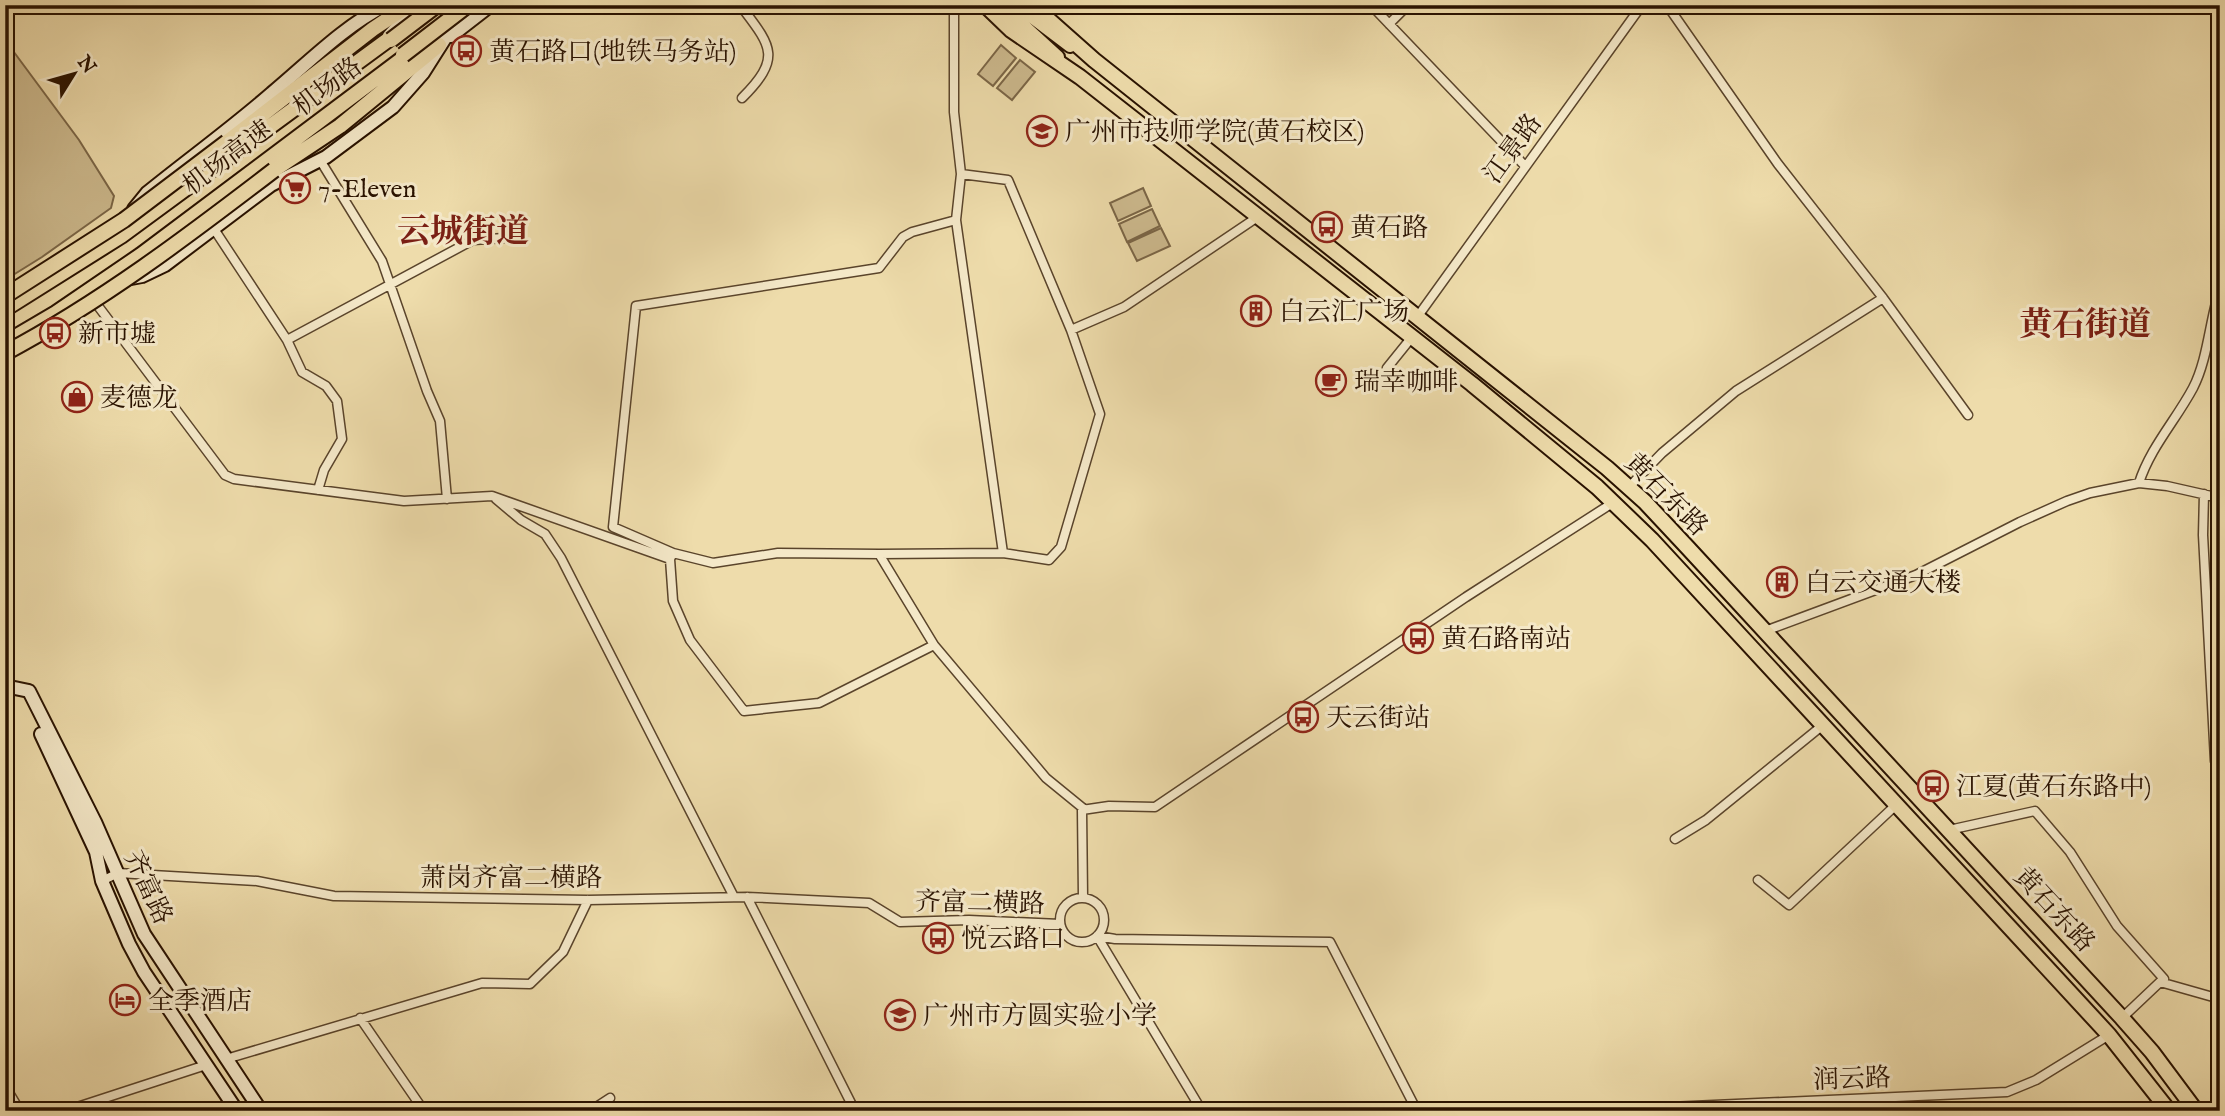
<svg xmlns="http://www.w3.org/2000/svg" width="2225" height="1116" font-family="'IM FELL English','Noto Serif SC',serif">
<rect width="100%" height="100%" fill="#eedcab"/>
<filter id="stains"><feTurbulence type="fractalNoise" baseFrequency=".00286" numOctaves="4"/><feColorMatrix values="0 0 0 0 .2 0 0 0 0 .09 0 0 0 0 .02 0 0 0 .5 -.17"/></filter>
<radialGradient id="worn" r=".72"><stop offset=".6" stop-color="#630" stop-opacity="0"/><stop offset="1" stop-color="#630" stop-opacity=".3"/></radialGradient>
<!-- green -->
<path fill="#cdba8e" stroke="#7b6647" stroke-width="2" d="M5,40L79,140L114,196L111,208L42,257L5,280Z
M1001,45L1016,58L993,86L978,74Z
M1020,60L1035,72L1012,100L997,88Z
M1143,188L1151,206L1118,221L1110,203Z
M1152,209L1160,226L1127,242L1119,224Z
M1161,228L1170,246L1137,261L1128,243Z"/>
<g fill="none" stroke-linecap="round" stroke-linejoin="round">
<!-- street casing -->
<g stroke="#5a442b" stroke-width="11">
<path id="street" d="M740,5C771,46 783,57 742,98
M954,5V112L961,174L956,220L1003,553
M1371,5L1525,166
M1667,5L1778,164L1883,298L1968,415
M1389,24L1408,5
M320,160L382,261L427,391L440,421L447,499
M214,229L287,340L302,372L326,386L337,401L342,439L324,470L318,490
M92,298L225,475L234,479L404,501L492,496L670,559
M1418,316L1642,5
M1071,330L1124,307L1259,216
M287,340L473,240L504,238
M1387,368L1412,337
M2139,483C2150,448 2176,420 2193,388C2206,363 2209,330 2216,303L2220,297
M1629,487L1662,453L1736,391L1883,298
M2204,494L2203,535L2215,761
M496,499L521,520L545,534L561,558L734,897
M673,553L713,563L778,553L879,554L934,645L1046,778L1084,809
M879,554L1003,553L1049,560L1061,547L1100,414L1071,330L1008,180L961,174
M1765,631L1916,575L2020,522L2067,501L2090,493L2139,483L2167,486L2220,498
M934,645L819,703L744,711L690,640L673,601L670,559L673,553L613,527L636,306L879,268L903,237L912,232L956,220
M1949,830L2035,811L2070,852L2117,926L2164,979
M1675,839L1706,820L1823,725
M1758,880L1789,905L1897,804
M102,881L118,873L257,881L334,896L588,900L747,897L869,903L900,922L969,920L1060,924
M747,897L855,1111
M1083,897L1082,810L1109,806L1155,807L1466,597L1614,502
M1060 920a22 22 0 1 1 44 0a22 22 0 1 1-44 0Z
M1097,936L1115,939L1330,942L1417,1111
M1097,936L1202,1111
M360,1018L424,1111
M2122,1018L2160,982L2220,999
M226,1059L482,983L530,984L563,952L588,900
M5,1086L20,1111
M65,1111L206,1065
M590,1111L610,1098
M1581,1111L2007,1092L2036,1080L2109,1035"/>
</g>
<!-- secondary casing -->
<g stroke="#291200" stroke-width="16">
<path id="secondary" d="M389,36L417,5
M451,36L491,5
M134,209L147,193C189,159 232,128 272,93C308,63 344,26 386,5
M126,279L142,276L165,265L271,185L326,157L393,107L423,73L461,13
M5,686L29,691L95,822L144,934L261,1111
M41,734L96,852L102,881L129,944L144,972L237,1111"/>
</g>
<!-- primary casing -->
<g stroke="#291200" stroke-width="16">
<path id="primary" d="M1001,5L1058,57
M1016,5L1070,46"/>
</g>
<!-- highway casing -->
<g stroke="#291200" stroke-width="18">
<path id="highway" d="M985,5L1011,30L1080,77L1472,384L1597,487L1652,540L2109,1035L2169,1111
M1032,5L1094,60L1607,468L1645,502L1688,548L2122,1018L2152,1052L2196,1111
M227,142L373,29L409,5
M274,170L340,126L439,45
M5,309L121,236L400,31
M5,343L56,313L141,255L414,50"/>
</g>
<!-- street -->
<use href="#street" stroke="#f4e8c8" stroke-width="8"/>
<!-- secondary -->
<use href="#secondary" stroke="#f4e8c8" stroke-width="12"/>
<!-- primary -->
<use href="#primary" stroke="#eedcab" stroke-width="12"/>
<!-- highway -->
<use href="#highway" stroke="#eedcab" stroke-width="14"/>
<!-- highway-bridge casing -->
<g stroke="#291200" stroke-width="18" stroke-linecap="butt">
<path id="highway-bridge" d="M391,40L437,5
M403,55L468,5
M5,296L124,220L227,142
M5,353C101,302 188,236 274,170"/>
</g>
<!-- highway-bridge -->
<use href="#highway-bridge" stroke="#eedcab" stroke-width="14"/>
</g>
<!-- icons -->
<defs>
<g id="bus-ring" transform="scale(1.575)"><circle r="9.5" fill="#f4e8c8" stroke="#8f2418" stroke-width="1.5"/><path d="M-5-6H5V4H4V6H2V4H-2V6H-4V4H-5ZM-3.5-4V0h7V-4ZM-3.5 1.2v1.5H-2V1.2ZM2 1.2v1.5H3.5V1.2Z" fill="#8f2418"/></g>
<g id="university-ring" transform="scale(1.575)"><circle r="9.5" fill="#f4e8c8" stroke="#8f2418" stroke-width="1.5"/><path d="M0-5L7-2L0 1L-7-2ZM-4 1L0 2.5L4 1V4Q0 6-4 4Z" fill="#8f2418"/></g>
<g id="supermarket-ring" transform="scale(1.575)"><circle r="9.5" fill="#f4e8c8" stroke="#8f2418" stroke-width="1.5"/><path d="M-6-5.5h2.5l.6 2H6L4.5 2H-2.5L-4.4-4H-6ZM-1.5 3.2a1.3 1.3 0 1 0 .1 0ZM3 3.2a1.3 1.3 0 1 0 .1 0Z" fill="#8f2418"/></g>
<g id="building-ring" transform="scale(1.575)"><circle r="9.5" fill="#f4e8c8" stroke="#8f2418" stroke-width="1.5"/><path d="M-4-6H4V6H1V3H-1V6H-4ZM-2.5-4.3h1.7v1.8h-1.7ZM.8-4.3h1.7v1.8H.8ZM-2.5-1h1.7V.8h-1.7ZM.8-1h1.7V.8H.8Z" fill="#8f2418"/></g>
<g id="cafe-ring" transform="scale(1.575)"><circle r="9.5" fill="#f4e8c8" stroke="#8f2418" stroke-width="1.5"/><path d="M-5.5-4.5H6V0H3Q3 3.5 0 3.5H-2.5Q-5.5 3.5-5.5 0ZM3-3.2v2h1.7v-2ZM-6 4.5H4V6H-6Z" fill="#8f2418"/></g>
<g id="shop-ring" transform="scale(1.575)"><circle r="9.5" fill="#f4e8c8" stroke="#8f2418" stroke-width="1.5"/><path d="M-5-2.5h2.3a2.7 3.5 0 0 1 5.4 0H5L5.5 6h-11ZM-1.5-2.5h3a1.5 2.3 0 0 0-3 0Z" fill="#8f2418"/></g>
<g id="hotel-ring" transform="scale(1.575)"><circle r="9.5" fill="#f4e8c8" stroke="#8f2418" stroke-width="1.5"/><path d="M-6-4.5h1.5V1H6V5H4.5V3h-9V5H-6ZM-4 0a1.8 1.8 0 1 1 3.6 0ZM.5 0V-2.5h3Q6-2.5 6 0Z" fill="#8f2418"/></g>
<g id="school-ring" transform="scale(1.575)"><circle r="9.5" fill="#f4e8c8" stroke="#8f2418" stroke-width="1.5"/><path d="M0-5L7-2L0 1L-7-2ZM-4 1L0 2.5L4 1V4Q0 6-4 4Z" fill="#8f2418"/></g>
</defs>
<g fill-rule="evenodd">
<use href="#bus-ring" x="466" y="51"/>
<use href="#university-ring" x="1042" y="131"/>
<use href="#supermarket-ring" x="295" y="188"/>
<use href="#bus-ring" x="1327" y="227"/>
<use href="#building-ring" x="1256" y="311"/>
<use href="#bus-ring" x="55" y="333"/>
<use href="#cafe-ring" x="1331" y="381"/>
<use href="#shop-ring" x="77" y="397"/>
<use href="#building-ring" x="1782" y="582"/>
<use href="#bus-ring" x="1418" y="638"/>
<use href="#bus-ring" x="1303" y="717"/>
<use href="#bus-ring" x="1933" y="786"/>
<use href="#bus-ring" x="938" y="938"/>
<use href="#hotel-ring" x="125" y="1000"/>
<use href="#school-ring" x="900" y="1015"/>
</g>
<g text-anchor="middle" stroke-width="6" stroke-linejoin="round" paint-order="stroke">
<!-- poi labels -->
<g font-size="26" fill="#291200" stroke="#f4e8c8" text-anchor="start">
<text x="489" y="60">黄石路口(地铁马务站)</text>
<text x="1065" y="140">广州市技师学院(黄石校区)</text>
<text x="318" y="197">7-Eleven</text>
<text x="1350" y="236">黄石路</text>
<text x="1279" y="320">白云汇广场</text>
<text x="78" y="342">新市墟</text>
<text x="1354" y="390">瑞幸咖啡</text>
<text x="100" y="406">麦德龙</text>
<text x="1805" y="591">白云交通大楼</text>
<text x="1441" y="647">黄石路南站</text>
<text x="1326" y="726">天云街站</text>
<text x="1956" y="795">江夏(黄石东路中)</text>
<text x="961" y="947">悦云路口</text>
<text x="148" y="1009">全季酒店</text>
<text x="923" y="1024">广州市方圆实验小学</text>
</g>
<!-- street labels -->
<g font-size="26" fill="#291200" stroke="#f4e8c8">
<text transform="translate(327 86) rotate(-37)" y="9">机场路</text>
<text transform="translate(1512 148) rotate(-54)" y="9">江景路</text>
<text transform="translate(227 157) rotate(-37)" y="9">机场高速</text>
<text transform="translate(1667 494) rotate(45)" y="9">黄石东路</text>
<text x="511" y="886">萧岗齐富二横路</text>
<text transform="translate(149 887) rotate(65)" y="9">齐富路</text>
<text transform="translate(980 902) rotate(1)" y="9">齐富二横路</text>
<text transform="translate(2055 909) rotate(47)" y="9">黄石东路</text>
<text transform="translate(1852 1078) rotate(-2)" y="9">润云路</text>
</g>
<!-- district labels -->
<g font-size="33" font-weight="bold" fill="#7a1f14" stroke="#f4e8c8">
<text x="463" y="242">云城街道</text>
<text x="2085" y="335">黄石街道</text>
</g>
</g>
<!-- margin -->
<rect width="2225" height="1116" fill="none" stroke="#eedcab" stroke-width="28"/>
<rect x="7" y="7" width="2211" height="1102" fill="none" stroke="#291200" stroke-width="3.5"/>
<rect x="14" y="14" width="2197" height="1088" fill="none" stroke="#291200" stroke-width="2"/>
<!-- north arrow -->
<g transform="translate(74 74) rotate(53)" stroke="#f4e8c8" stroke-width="5" paint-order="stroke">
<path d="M0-5L12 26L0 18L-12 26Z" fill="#291200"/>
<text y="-10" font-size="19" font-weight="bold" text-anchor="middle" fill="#291200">N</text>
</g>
<rect width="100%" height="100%" filter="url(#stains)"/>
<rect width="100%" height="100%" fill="url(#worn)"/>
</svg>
